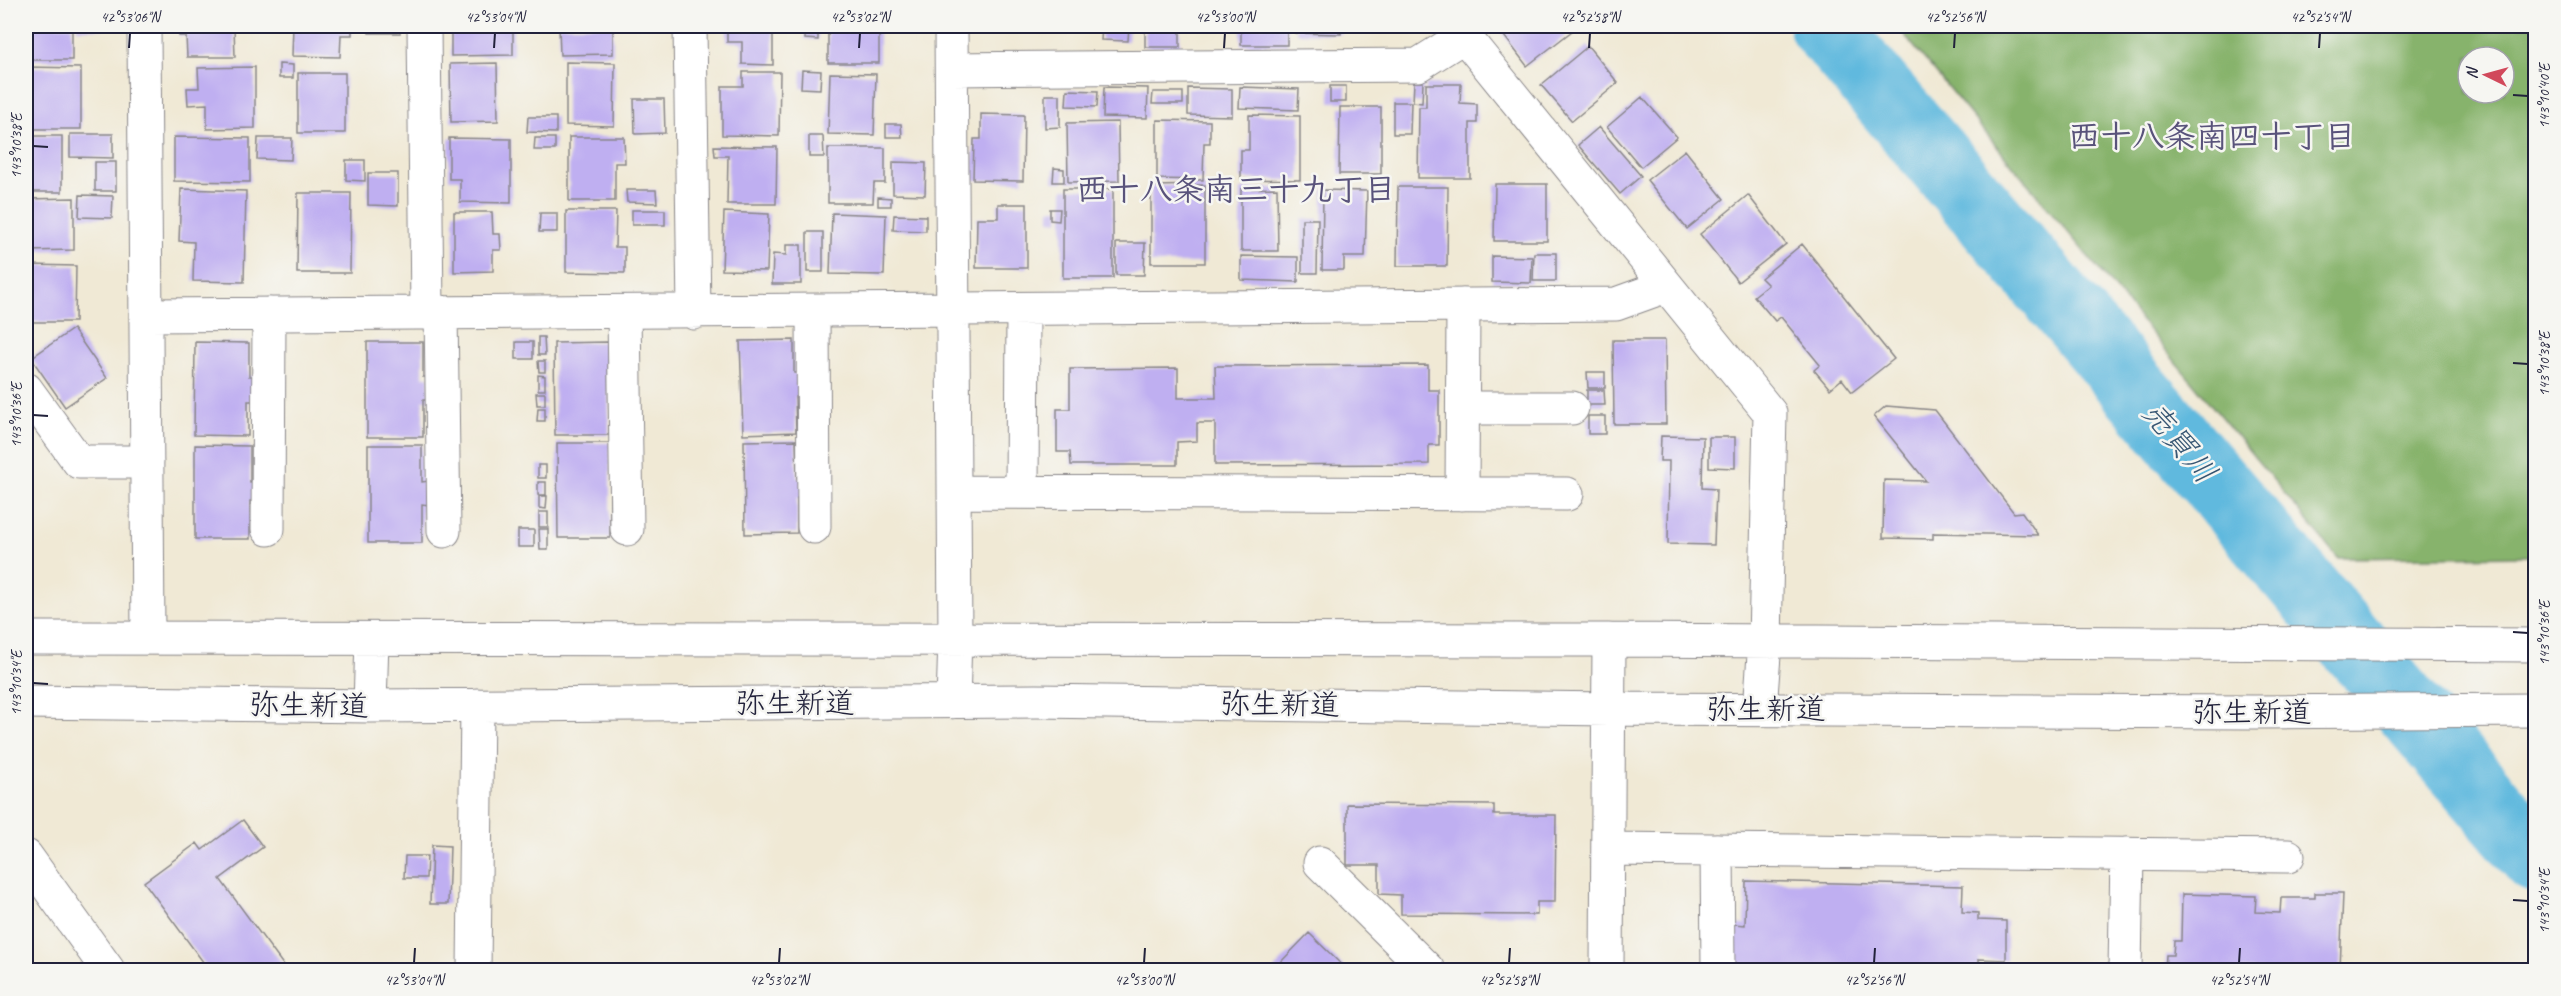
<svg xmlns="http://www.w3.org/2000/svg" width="2561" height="996" font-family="Caveat,'Klee One',sans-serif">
<rect width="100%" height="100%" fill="#f6f6f2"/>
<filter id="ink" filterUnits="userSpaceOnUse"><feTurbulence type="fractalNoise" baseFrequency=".0167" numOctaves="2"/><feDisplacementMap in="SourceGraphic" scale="12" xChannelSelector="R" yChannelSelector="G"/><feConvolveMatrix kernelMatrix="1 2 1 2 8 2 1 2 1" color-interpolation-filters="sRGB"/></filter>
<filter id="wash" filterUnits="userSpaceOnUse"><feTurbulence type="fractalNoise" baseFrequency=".008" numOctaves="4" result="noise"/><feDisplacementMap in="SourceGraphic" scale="24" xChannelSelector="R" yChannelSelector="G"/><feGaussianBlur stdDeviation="1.35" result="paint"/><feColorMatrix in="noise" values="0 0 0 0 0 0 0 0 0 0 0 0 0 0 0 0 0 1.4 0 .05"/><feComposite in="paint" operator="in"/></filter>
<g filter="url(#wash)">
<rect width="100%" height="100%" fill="#f0e9d5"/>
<!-- forest -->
<path fill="#87b36c" stroke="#546a54" stroke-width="1.5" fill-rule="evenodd" d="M1897,26H2535V556L2338,558ZM2468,57H2504V93H2468Z"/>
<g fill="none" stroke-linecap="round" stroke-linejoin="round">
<!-- river -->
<path stroke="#61b9de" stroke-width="70" d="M1824,26L2536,858"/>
</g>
<g id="blocks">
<!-- building -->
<path fill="#bfaff1" d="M26,26H72V60H26Z
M77,26H107V29H77Z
M179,26H234L235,57H187L186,36H179Z
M293,26H352V35H341L340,57L292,56Z
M369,26H400V33H369Z
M451,26H513V55L451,56Z
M559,26H613V54L560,55Z
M719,26H773V65L742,64V42H727V28H719Z
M805,26H818V40L805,39Z
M828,26H879V63H828Z
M994,26H1018V32L995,33Z
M1102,26H1129L1128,41L1101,40Z
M1145,26H1180V47H1145Z
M1241,26H1287V45H1241Z
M1296,26H1341V34L1296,33Z
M1501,26H1567L1572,31L1527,66L1498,28Z
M1588,46L1618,83L1572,121L1541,85Z
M566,62L615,63L614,126L566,125Z
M497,63L498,121L451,122L450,64Z
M279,64L293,65V78H279Z
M26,67L81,68V129H26Z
M255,67V128L207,129V104L188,105L187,88H199L198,68Z
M802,70L821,71L820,89L801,88Z
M743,72H780L779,136L722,135V86H743Z
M298,73H345V133H298Z
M830,73L876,74L874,135L828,134Z
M1414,82H1423L1422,103L1413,102Z
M1426,84H1461L1460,103L1477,104V123H1470V178H1418L1419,107H1426Z
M1330,86H1346V102H1330Z
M1104,87L1148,88L1147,118L1103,117Z
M1240,87L1299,89L1298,110L1239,108Z
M1188,88L1232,89V116L1188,115Z
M1067,90L1098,91L1097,107L1066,106Z
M1153,92H1183V104H1152Z
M1045,95H1060V127L1045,128Z
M1642,97L1677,137L1641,167L1607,127Z
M634,99H664L665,133L635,134Z
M1393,102H1411L1410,134H1393Z
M1340,107H1381V174H1339Z
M981,114L1024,115L1023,181L973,180L974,139H981Z
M1249,115L1300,116V180L1241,179V150H1249Z
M528,117H556V133L527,132Z
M1157,120L1210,121V143H1204L1203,180L1157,179Z
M1118,122L1119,181L1068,182L1067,123Z
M886,124H901L902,137H886Z
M1599,127L1641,176L1620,194L1578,145Z
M70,134H113V158L70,157Z
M26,136H62V192H26Z
M809,136H823L824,157H809Z
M174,137L250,138V182L174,181Z
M569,137H624L625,163H615V201H569Z
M258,138H292L291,160L257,159Z
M449,138L511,139V203L460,202V179H449Z
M535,138H555V150H534Z
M714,146L777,147L776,204H727L728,156H715Z
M828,148H885V183H874L873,203H828Z
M1685,150L1724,199L1687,229L1647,180Z
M346,160H365V181L346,180Z
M95,162H116V191H95Z
M893,162L926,163L925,195L893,194Z
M1054,168L1064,169V182H1053Z
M368,173H398V206L368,205Z
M1495,184H1547V241H1494Z
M1205,185V263H1151V186Z
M1398,187H1448L1447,266H1397Z
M1277,188L1278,251H1241V189Z
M181,189L246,191L244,282L193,281L194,242L179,241Z
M1063,189H1113V278H1063Z
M626,190H656L657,203L627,202Z
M1323,190L1367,191L1365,257H1344V270H1322Z
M298,193H351L350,273H297Z
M80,195L113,196L112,218L79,217Z
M1748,195L1786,244L1738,282L1700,234Z
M878,197L891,198V206H878Z
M74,198V250L26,251V199Z
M998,204H1027V268H976L977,218H998Z
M1050,209H1060L1059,221L1050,220Z
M632,210H665V225H632Z
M566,211H616L615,247H625V273L566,272Z
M454,212H492L493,234H500L501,250H493V271L454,272Z
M724,212L769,214L767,271L722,270Z
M540,213H557V232H539Z
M832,213L886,215L884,275L830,274Z
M894,215L926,216V231L893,230Z
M1302,219H1318L1317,273H1302Z
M807,232H823V272H807Z
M1116,243H1145L1144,275H1116Z
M1802,244L1894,359L1852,392L1842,379L1830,389L1814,370L1820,365L1781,317L1775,321L1754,296L1768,285L1761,278Z
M786,245H801V284H772L773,254L786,255Z
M1534,253H1556V281H1533Z
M1241,256L1298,257V282L1241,280Z
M1492,256L1532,257L1531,283L1492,282Z
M30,265L76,266L75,322H29Z
M73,329L107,378L65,407L31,358Z
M538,337H544L545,355H538Z
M794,340V373H803V396L795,397L796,432L743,434L740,341Z
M1613,340H1665L1666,424H1614Z
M195,342L249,343V376H256V401H248V436L194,435Z
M367,342H423V377H429V400H423V437H367Z
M516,342H533V359H516Z
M608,342L609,435H555L554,343Z
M538,361H545V372H539Z
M1428,365V390H1439V445H1429V464L1215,465V423H1197V441L1177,442V465H1071L1070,452H1057V409H1070V369L1178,368V398H1216L1215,366Z
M1587,372H1605V388H1588Z
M538,375L545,376V390H538Z
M1587,390H1604L1605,405H1587Z
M536,393H545V405H537Z
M1886,406L1935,410L2014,513L2022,512L2038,535L1933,533V539L1883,538L1884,480L1926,481L1874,416Z
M538,408H545V421H537Z
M1588,416H1605V434H1588Z
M1661,436L1703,437L1702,488L1716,489L1714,545L1668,544L1669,461H1660Z
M1709,437H1735V468L1709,467Z
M796,440L797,478H802V498H797V533L745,534L744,441Z
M557,443H610V538H558Z
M195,445L250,446V482L257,481V501H250V539H195Z
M368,445H422V482L429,481V505L422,504V543H368Z
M538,465H546V478H538Z
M538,482H546V495H538Z
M539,496H547L546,509L539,508Z
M539,512H548V527H539Z
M539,529H548V550H540Z
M518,530H534V547H518Z
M1347,804L1494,805V815H1556L1555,902H1537V915L1401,914V895L1379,894V865H1347Z
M243,820L263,847L220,879L287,970H209L144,882L197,843L202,850Z
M432,845L450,846L448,904H430Z
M405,856H427L426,878H404Z
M1746,881L1963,886L1962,912L1978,913V920L2006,921V960L1979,959V968L1961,967V970H1746V966H1733L1734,924L1745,925Z
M2315,893H2343L2340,970H2165L2166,955H2173L2174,941H2181L2182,894L2256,896L2255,912L2280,913L2281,898H2315Z
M1309,933L1347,970H1273Z"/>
</g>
</g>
<g filter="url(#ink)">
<use href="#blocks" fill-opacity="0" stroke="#898688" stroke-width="1.5"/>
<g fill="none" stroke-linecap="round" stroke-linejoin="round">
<!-- minor casing -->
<g stroke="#898688" stroke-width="35">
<path id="minor" d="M144,26L148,638
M424,26L427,312
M690,26L694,313
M951,26L955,639L953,702
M1456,26L1770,413L1765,642L1760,709
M952,69L1418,65L1464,36
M441,312L444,531
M624,312L627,529
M813,312L814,527
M148,315L1616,304L1666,286
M26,389L79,462H147
M1463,408H1572
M954,492L1567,494
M1022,492L1023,310
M1462,494L1463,305
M268,529L269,314
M26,638L1609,640L2536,645
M26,702L370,706L1037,701L1609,709L2254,712L2536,710
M370,706L372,639
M1608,849L2288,856
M1717,850L1718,970
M1320,863L1428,970
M474,970L477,705
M1607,970L1609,640
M2125,970L2127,854"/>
</g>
<!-- major casing -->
<g stroke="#898688" stroke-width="35">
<path id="major" d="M26,856L108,970"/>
</g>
<!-- minor -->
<use href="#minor" stroke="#fff" stroke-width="33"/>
<!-- major -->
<use href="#major" stroke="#fff" stroke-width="33"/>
</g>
</g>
<!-- ticks -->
<path fill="none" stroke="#22223b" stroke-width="2" d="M129,48L130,33M494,48L495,33M859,48L860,33M1224,48L1225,33M1589,48L1590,33M1954,48L1955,33M2319,48L2320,33M2513,95L2528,96M33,146L48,147M2513,363L2528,364M33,415L48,416M2513,632L2528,633M33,683L48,684M2513,900L2528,901M414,963L415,948M779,963L780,948M1144,963L1145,948M1509,963L1510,948M1874,963L1875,948M2239,963L2240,948"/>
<g text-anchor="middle" stroke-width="5" stroke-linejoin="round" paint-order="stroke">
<!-- street labels -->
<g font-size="30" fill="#22223b" stroke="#f6f6f2">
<text x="795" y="713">弥生新道</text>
<text transform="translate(1280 704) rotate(1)" y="10">弥生新道</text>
<text transform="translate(309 705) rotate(1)" y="10">弥生新道</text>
<text x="1766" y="719">弥生新道</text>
<text x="2252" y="722">弥生新道</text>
</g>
<!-- neighbourhood labels -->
<g font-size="32" font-weight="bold" fill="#59537b" stroke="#f6f6f2">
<text x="2212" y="147">西十八条南四十丁目</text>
<text x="1236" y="200">西十八条南三十九丁目</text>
</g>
<!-- water labels -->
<g font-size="32" font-style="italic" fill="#385774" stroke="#f6f6f2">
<text transform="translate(2180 442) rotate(50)" y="11">売買川</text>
</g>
</g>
<!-- margin -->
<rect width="2561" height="996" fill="none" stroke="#f6f6f2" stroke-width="66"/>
<!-- north arrow -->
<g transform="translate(2486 75) rotate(275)"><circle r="28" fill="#f6f6f2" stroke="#a1a1a9" stroke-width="1.5"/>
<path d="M0-4.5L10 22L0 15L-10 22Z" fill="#d1495b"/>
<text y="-9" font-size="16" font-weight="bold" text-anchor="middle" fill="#22223b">N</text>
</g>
<rect x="33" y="33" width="2495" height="930" fill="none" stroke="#22223b" stroke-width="2"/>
<g font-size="15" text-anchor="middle" fill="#22223b">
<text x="130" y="22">42°53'06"N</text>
<text x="495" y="22">42°53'04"N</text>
<text x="860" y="22">42°53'02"N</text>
<text x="1225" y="22">42°53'00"N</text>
<text x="1590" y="22">42°52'58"N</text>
<text x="1955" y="22">42°52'56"N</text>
<text x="2320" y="22">42°52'54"N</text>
<text transform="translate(2544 96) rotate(-90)" y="5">143°10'40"E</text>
<text transform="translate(16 146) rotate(-90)" y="5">143°10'38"E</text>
<text transform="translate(2544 364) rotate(-90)" y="5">143°10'38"E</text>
<text transform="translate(16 415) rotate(-90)" y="5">143°10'36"E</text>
<text transform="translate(2544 633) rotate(-90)" y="5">143°10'36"E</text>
<text transform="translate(16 683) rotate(-90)" y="5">143°10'34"E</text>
<text transform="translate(2544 901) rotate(-90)" y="5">143°10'34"E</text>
<text x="414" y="985">42°53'04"N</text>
<text x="779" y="985">42°53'02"N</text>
<text x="1144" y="985">42°53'00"N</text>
<text x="1509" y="985">42°52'58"N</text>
<text x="1874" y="985">42°52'56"N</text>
<text x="2239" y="985">42°52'54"N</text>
</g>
</svg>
